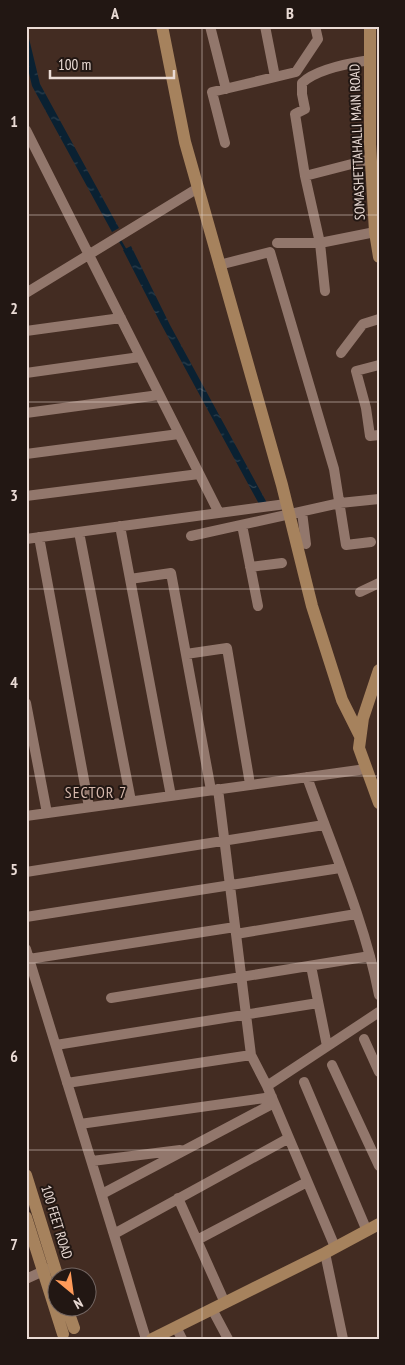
<svg xmlns="http://www.w3.org/2000/svg" width="405" height="1365" font-family="'PT Sans Narrow',sans-serif">
<defs>
<pattern id="water-ripples" width="26" height="14" patternUnits="userSpaceOnUse" patternTransform="scale(1.25)"><rect width="26" height="14" fill="#0a2132"/><path d="M2 4q2-2 4 0t4 0M15 11q2-2 4 0t4 0" fill="none" stroke="#2e414f"/></pattern>
</defs>
<rect width="100%" height="100%" fill="#432c22"/>
<!-- water -->
<path fill="url(#water-ripples)" d="M26,26L40,84L119,228L112,232L32,86L26,60Z
M131,246L170,325L267,503L259,504L161,324L123,250Z"/>
<g fill="none" stroke-linecap="round" stroke-linejoin="round">
<!-- stream -->
<path stroke="#0a2132" stroke-width="2.5" d="M119,239L126,251"/>
<!-- street -->
<path stroke="#92776c" stroke-width="10" d="M210,26L226,89
M265,26L275,77
M26,130L219,513
M225,143L212,92L296,72L318,39L315,26
M305,176L371,159
M277,243H320L375,232
M219,265L270,252L334,469L346,545L371,542
M325,291L320,243L305,176L295,114L305,109L302,94V83C316,69 350,63 370,60
M26,293L198,188
M26,331L121,318
M341,353L363,324L379,319
M379,365L356,371L366,408L370,436L379,435
M26,373L140,357
M26,413L159,395
M26,454L179,434
M26,496L199,474
M302,512L306,544
M242,525L258,606
M120,526L171,796
M79,532L131,801
M191,536L340,503L379,499
M39,537L89,807
M26,539L286,504
M250,567L282,563
M130,579L171,573L211,790
M360,592L379,583
M186,654L227,648L250,784
M26,703L47,813
M307,777C332,847 365,922 379,995
M218,789L251,1055L267,1086L335,1247
M26,816L366,769
M26,872L324,825
M26,917L340,868
M236,934L356,914
M26,949L146,1339
M29,959L235,927
M311,966L327,1046
M111,998L370,956
M364,1039L379,1072
M56,1045L318,1003
M332,1065L379,1166
M304,1082L367,1231
M67,1083L251,1055
M267,1086L379,1012
M80,1124L272,1097
M92,1161L180,1150
M102,1194L274,1103
M178,1198L225,1303
M114,1234L289,1138
M197,1240L307,1182
M325,1253L343,1339
M26,1279L48,1269
M212,1309L228,1339
M176,1327L182,1339"/>
<!-- secondary -->
<path stroke="#a6825d" stroke-width="12" d="M162,26L185,142L282,485L312,606L342,700L360,736
M370,26V144L375,232L379,257
M379,670L363,718L359,748L379,803
M26,1175L58,1278
M26,1217L63,1334
M67,1308L74,1328
M152,1339L325,1253L379,1224"/>
</g>
<!-- grid -->
<path fill="none" stroke="#eadbd5" stroke-width="1" stroke-opacity="0.55" d="M202,26V1339M26,215H379M26,402H379M26,589H379M26,776H379M26,963H379M26,1150H379"/>
<g text-anchor="middle" stroke-width="4" stroke-linejoin="round" paint-order="stroke">
<!-- street labels -->
<g font-size="14" fill="#eadbd5" stroke="#221713">
<text transform="translate(357 142) rotate(-92)" y="5">SOMASHETTAHALLI MAIN ROAD</text>
<text transform="translate(57 1222) rotate(73)" y="5">100 FEET ROAD</text>
</g>
<!-- quarter labels -->
<g font-size="16" letter-spacing="1" fill="#d6b8ac" stroke="#221713">
<text x="96" y="798">SECTOR 7</text>
</g>
</g>
<!-- border -->
<rect width="405" height="1365" fill="none" stroke="#221713" stroke-width="55"/>
<!-- north arrow -->
<g transform="translate(72 1292) rotate(151)"><circle r="24" fill="#221713" stroke="#726561"/>
<path d="M0-4L9 19L0 12L-9 19Z" fill="#ff9b5a"/>
<text y="-8" font-size="14" font-weight="bold" text-anchor="middle" fill="#eadbd5">N</text>
</g>
<!-- scale -->
<path d="M50 70v8h124v-8" fill="none" stroke="#eadbd5" stroke-width="2.5"/>
<text x="58" y="70" font-size="15" fill="#eadbd5" stroke="#221713" stroke-width="4" paint-order="stroke">100 m</text>
<rect x="28" y="28" width="350" height="1310" fill="none" stroke="#eadbd5" stroke-width="2"/>
<g font-size="16" text-anchor="middle" font-weight="bold" fill="#eadbd5">
<text x="115" y="19">A</text>
<text x="290" y="19">B</text>
<text x="14" y="127">1</text>
<text x="14" y="314">2</text>
<text x="14" y="501">3</text>
<text x="14" y="688">4</text>
<text x="14" y="875">5</text>
<text x="14" y="1062">6</text>
<text x="14" y="1250">7</text>
</g>
</svg>
